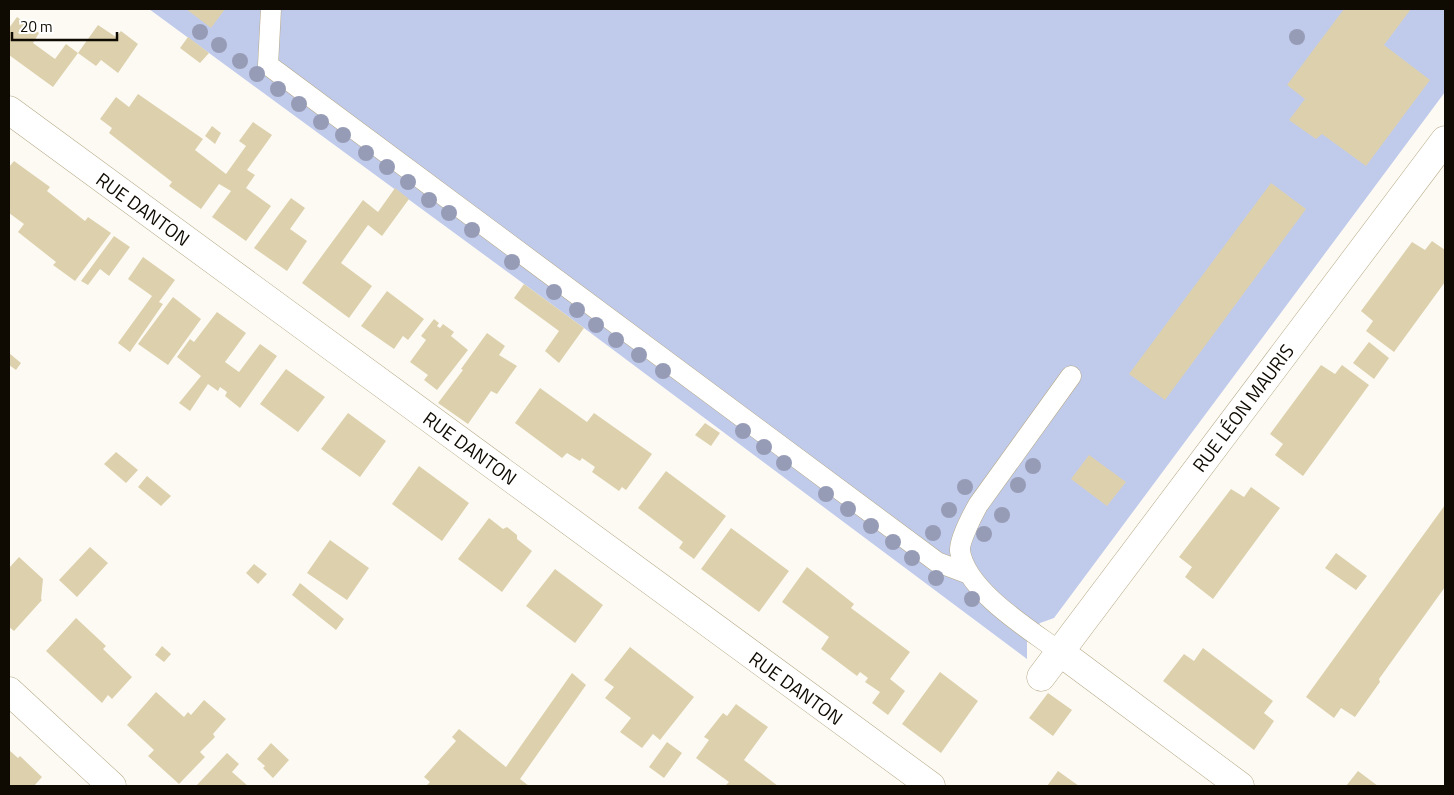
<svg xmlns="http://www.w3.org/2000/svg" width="1454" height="795" font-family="'Titillium Web',sans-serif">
<rect width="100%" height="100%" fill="#fdfaf3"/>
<!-- green -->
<path fill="#c0caeb" d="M149,9H1445V92L1054,618L1040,623L1027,640V659L584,328Z"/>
<!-- building -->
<path fill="#ddd1ad" d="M186,9H225L211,28Z
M1344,9H1411L1384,45L1430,80L1366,166L1322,134L1316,139L1289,120L1305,99L1287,85Z
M17,17L39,33L33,43L55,59L66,44L78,53L53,87L9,55V28Z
M98,25L116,37L121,31L138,44L118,73L101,60L96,66L78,53Z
M188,37L209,53L200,63L180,48Z
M138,94L203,139L195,150L226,174L246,146L239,141L253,122L272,135L247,170L255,175L246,188L271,206L246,241L212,217L231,191L219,184L201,209L169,186L172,182L109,133L112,128L100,119L116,97L129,107Z
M212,126L221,133L215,144L205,136Z
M14,161L50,187L47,191L85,221L88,217L111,233L75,281L53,265L56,262L18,232L24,224L9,213V167Z
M1271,183L1306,209L1165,400L1129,374Z
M395,188L409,199L382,236L368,225L341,263L372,286L349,318L302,283L363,200L378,212Z
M291,198L305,208L290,229L307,241L287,271L254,248Z
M114,236L130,247L109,276L100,269L88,285L81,281Z
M1432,241L1445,250V282L1394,352L1366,331L1373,321L1361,311L1412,242L1425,250Z
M143,257L175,280L159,302L163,304L130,352L118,343L152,296L128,279Z
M524,284L584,328L559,363L545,351L559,331L514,298Z
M387,291L424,319L408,340L403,336L394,349L361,326Z
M173,297L201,319L168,365L138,344Z
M217,312L246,333L225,362L239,372L260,344L277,356L240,408L225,396L227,392L220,387L218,391L208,384L190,411L179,403L201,376L177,357L190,339L194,342Z
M434,319L439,323L437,326L440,328L443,324L454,332L451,336L468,350L437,390L424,380L428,375L410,362L426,340L421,336Z
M487,333L505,346L499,355L517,366L497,394L491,391L468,424L438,403L463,370L461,369Z
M1369,342L1389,358L1374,379L1353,363Z
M9,353L21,363L16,370L9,365Z
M1321,365L1335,374L1342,365L1369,385L1303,476L1275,455L1283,444L1270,434Z
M286,369L325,397L298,432L260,404Z
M540,388L587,422L594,413L652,454L626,490L622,487L619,491L592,472L595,467L582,458L580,461L567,453L562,458L515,423Z
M348,413L386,441L360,477L321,449Z
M705,423L720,433L711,446L695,435Z
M116,452L138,470L126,483L104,464Z
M1089,455L1126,482L1107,506L1071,479Z
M419,466L469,503L442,541L392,504Z
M666,471L726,516L694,559L679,548L683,542L638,508Z
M147,476L171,496L161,506L138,487Z
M1251,487L1280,508L1213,599L1185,577L1192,567L1179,557L1231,489L1244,497Z
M1445,505V587L1379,679L1380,682L1355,717L1341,708L1334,718L1306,697Z
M489,518L503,529L507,527L517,535V539L532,551L502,592L458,559Z
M731,528L789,571L759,612L701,569Z
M330,540L369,568L347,600L307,573Z
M90,547L108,563L77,597L59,580Z
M1336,553L1367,576L1356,590L1325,568Z
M19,557L43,579L41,599L42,600L14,631L9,627V568Z
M254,564L267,574L258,584L246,573Z
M807,567L854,604L851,608L910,652L890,679L905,691L888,715L872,703L880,692L865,682L868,678L860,672L857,676L821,649L829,637L782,602Z
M555,569L603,605L575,643L526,606Z
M300,583L344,619L336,630L292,595Z
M76,618L106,646L103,649L132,677L112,699L108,695L102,703L46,651Z
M162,646L171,654L164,662L155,655Z
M630,647L694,697L660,740L653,734L642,748L620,732L631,718L605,698L614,687L604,680Z
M1203,648L1273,701L1264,713L1274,721L1254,750L1163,681L1184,654L1194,661Z
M940,672L978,701L941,753L902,724Z
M572,673L586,685L520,779L529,786H426L430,782L424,777L456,741L452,737L459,729L506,767Z
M156,692L184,717L188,712L191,715L204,700L226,719L213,734L215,737L200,752L205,757L179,784L148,756L154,750L127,725Z
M1048,693L1072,710L1053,736L1029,718Z
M736,704L768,727L744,760L778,786H725L729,782L696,758L709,740L704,737L723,713L727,716Z
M667,742L682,753L664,778L649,767Z
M271,743L289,760L273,778L263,768L265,766L257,759Z
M9,750L18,758L20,756L42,777L34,786H9Z
M227,753L239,764L232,772L248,786H196Z
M1058,771L1079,786H1047Z
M1358,771L1378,786H1346Z"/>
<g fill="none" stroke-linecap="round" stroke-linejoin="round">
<!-- lane casing -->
<g stroke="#b5a987" stroke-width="21">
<path id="lane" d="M271,9L268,65L937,562L969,574
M1060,652C1029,629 966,591 960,551C959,541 973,514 978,505L1071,376"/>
</g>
<!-- street casing -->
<g stroke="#b5a987" stroke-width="29">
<path id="street" d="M9,110L931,786
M1060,652L1240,786
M1041,677L1445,140
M9,691L112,786"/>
</g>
<!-- lane -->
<use href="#lane" stroke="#fff" stroke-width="20"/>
<!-- street -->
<use href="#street" stroke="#fff" stroke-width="28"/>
</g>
<!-- trees -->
<g fill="#979cb6">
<circle cx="200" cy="32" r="8"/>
<circle cx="1297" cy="37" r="8"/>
<circle cx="219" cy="45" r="8"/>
<circle cx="240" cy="61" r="8"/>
<circle cx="257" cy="74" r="8"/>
<circle cx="278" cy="89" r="8"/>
<circle cx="299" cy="104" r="8"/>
<circle cx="321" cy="122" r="8"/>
<circle cx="343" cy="135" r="8"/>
<circle cx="366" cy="153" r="8"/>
<circle cx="387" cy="167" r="8"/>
<circle cx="408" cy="182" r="8"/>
<circle cx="429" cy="200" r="8"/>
<circle cx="449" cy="213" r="8"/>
<circle cx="472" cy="230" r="8"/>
<circle cx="512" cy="262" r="8"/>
<circle cx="554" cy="292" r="8"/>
<circle cx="577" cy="310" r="8"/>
<circle cx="596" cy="325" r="8"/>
<circle cx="616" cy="340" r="8"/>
<circle cx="639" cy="355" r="8"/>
<circle cx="663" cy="371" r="8"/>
<circle cx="743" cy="431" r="8"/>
<circle cx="764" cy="447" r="8"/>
<circle cx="784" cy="463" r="8"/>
<circle cx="1033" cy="466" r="8"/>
<circle cx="1018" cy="485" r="8"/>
<circle cx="965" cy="487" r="8"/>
<circle cx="826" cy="494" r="8"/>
<circle cx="848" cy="509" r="8"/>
<circle cx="949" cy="510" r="8"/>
<circle cx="1002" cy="515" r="8"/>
<circle cx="871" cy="526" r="8"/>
<circle cx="933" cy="533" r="8"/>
<circle cx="984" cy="534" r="8"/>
<circle cx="893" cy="542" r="8"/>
<circle cx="912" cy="558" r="8"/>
<circle cx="936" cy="578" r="8"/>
<circle cx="972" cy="599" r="8"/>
</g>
<g text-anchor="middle" stroke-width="4" stroke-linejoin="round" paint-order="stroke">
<!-- street labels -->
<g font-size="19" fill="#0f0b02" stroke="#fff">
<text transform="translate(143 209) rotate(36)" y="7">RUE DANTON</text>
<text transform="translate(1243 408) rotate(-53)" y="7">RUE LÉON MAURIS</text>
<text transform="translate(470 448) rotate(36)" y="7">RUE DANTON</text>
<text transform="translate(796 688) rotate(36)" y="7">RUE DANTON</text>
</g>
</g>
<!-- border -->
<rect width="1454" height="795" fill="none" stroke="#0f0b02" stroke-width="20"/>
<!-- scale -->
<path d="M12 32v8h105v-8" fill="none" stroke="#0f0b02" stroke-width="2.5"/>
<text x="20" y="32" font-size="15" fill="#0f0b02" stroke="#ffffff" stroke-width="4" paint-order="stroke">20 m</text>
</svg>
